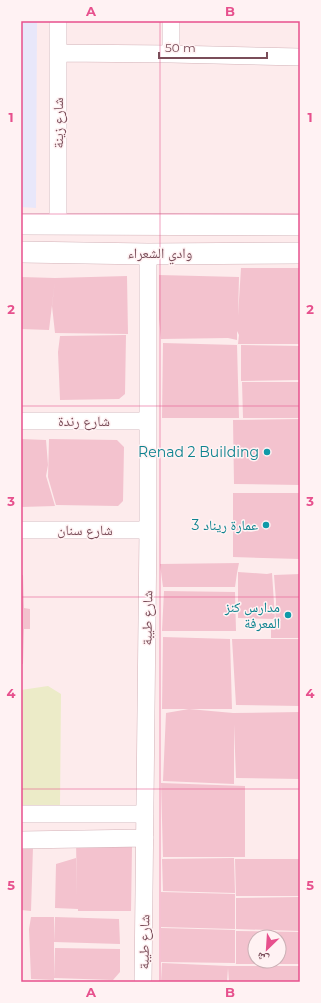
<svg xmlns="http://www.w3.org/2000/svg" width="321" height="1003" font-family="Montserrat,'Noto Naskh Arabic',sans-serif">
<rect width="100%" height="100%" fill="#fdebec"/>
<!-- education -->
<path fill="#e8e7fa" d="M21,21H37L36,208L21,207Z"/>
<!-- green -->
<path fill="#ecebc8" d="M48,686L61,694L60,807H21V690Z"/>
<!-- building -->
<path fill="#f3c2ce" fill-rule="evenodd" d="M241,268H300V344H238L239,335L237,331V340L228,338L161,339L159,319V275L239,277L238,316Z
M127,276L128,334L55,333L52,306L55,280L49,330L21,329V277L55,278Z
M126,335L125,394L119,399L60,400L58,352L60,336Z
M163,343L237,345L239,418H162Z
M241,345L300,346V380L241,381Z
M242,382H300V418H243Z
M300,419V485L234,484L233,420Z
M21,439L46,440L48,465L46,476L55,506L21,507Z
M49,439L117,440L124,447L123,501L118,506L56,505L48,477Z
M233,493H300V559L233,557Z
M239,563L237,573L235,587H163L160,564Z
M238,572L267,574L272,573L275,619L238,618Z
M300,574V638H271V628H275L276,601L274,575Z
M21,575H23L24,608L30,609V629H24L23,664H21Z
M164,591L235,592L236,631H162Z
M163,637L230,639L232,709H162Z
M232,639H300V706L236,705Z
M189,709L233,713L300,712V779L236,778L234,724V784L163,781L166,713Z
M161,783L245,786V857H163Z
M76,841L130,843L132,847L131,911H78V909L55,908L56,864L76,858L77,897Z
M21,846L33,847L31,911L21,910Z
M234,858L235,893L163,891L162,859Z
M235,859H300V896H236Z
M161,892L235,894V929L161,927Z
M300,897V931L236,929V898Z
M31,917H54V980L31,979L29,929Z
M55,917L119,919L120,944L54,942Z
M161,928L235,930V963L161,962Z
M236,931L300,932V964H236ZM255,937H279V961H255Z
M55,948L120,949V972L113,980L54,978Z
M162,963L228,966H300V982H229L228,968L227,982H161Z"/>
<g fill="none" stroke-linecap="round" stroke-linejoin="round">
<!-- minor casing -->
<g stroke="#d3b2b8" stroke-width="18">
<path id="minor" d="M171,21V54
M58,53L171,54L300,57
M58,224V21
M21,421H147
M21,530H148
M21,814H145
M21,840L145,838
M143,982L148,530V254"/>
</g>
<!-- tertiary casing -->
<g stroke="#d3b2b8" stroke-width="22">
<path id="tertiary" d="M21,224L300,225
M21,252L148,254L300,253"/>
</g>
<!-- minor -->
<use href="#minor" stroke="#fff" stroke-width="17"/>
<!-- tertiary -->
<use href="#tertiary" stroke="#fff" stroke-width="21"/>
</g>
<!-- grid -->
<path fill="none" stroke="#e7508d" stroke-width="1" stroke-opacity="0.55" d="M160,21V982M21,214H300M21,406H300M21,597H300M21,789H300"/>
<!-- markers -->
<g fill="#0f9aa8" stroke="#fff2f3" stroke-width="1.5">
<circle cx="267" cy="452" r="4"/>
<circle cx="266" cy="525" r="4"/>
<circle cx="288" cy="615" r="4"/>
</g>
<g text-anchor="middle" stroke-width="3" stroke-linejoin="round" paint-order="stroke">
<!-- street labels -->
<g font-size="14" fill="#7a4d59" stroke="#fff2f3">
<text transform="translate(58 123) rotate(-90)" y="5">شارع زينة</text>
<text x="160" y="258">وادي الشعراء</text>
<text x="84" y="426">شارع رندة</text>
<text x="85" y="535">شارع سنان</text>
<text transform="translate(147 618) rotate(-89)" y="5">شارع طيبة</text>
<text transform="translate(144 942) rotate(-89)" y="5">شارع طيبة</text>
</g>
<!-- culture labels -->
<g font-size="14" fill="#0d838f" stroke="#fff2f3" text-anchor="end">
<text x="259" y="457">Renad 2 Building</text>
<text x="258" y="530">عمارة ريناد 3</text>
<text x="280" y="612">مدارس كنز<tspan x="280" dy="16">المعرفة</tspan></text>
</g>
</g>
<!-- border -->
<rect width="321" height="1003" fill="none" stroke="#fff2f3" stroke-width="44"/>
<!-- north arrow -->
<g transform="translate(267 949) rotate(205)"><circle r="19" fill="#fff2f3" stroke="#cab0b5"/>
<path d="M0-3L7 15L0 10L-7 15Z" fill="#e7508d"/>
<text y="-6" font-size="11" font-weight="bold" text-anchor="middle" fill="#7a4d59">ش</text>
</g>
<!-- scale -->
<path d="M159 52v6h108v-6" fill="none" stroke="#7a4d59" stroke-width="2"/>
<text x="165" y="52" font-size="12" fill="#7a4d59" stroke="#fff2f3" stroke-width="3" paint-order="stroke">50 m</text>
<rect x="22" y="22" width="277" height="959" fill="none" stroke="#e7508d" stroke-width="1.5"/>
<g font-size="13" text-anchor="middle" font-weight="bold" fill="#e7508d">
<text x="91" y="16">A</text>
<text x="230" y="16">B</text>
<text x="11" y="122">1</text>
<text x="310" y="122">1</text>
<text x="11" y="314">2</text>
<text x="310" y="314">2</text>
<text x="11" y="506">3</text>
<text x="310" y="506">3</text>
<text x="11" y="698">4</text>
<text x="310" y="698">4</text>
<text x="11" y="890">5</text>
<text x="310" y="890">5</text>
<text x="91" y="997">A</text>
<text x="230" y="997">B</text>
</g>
</svg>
